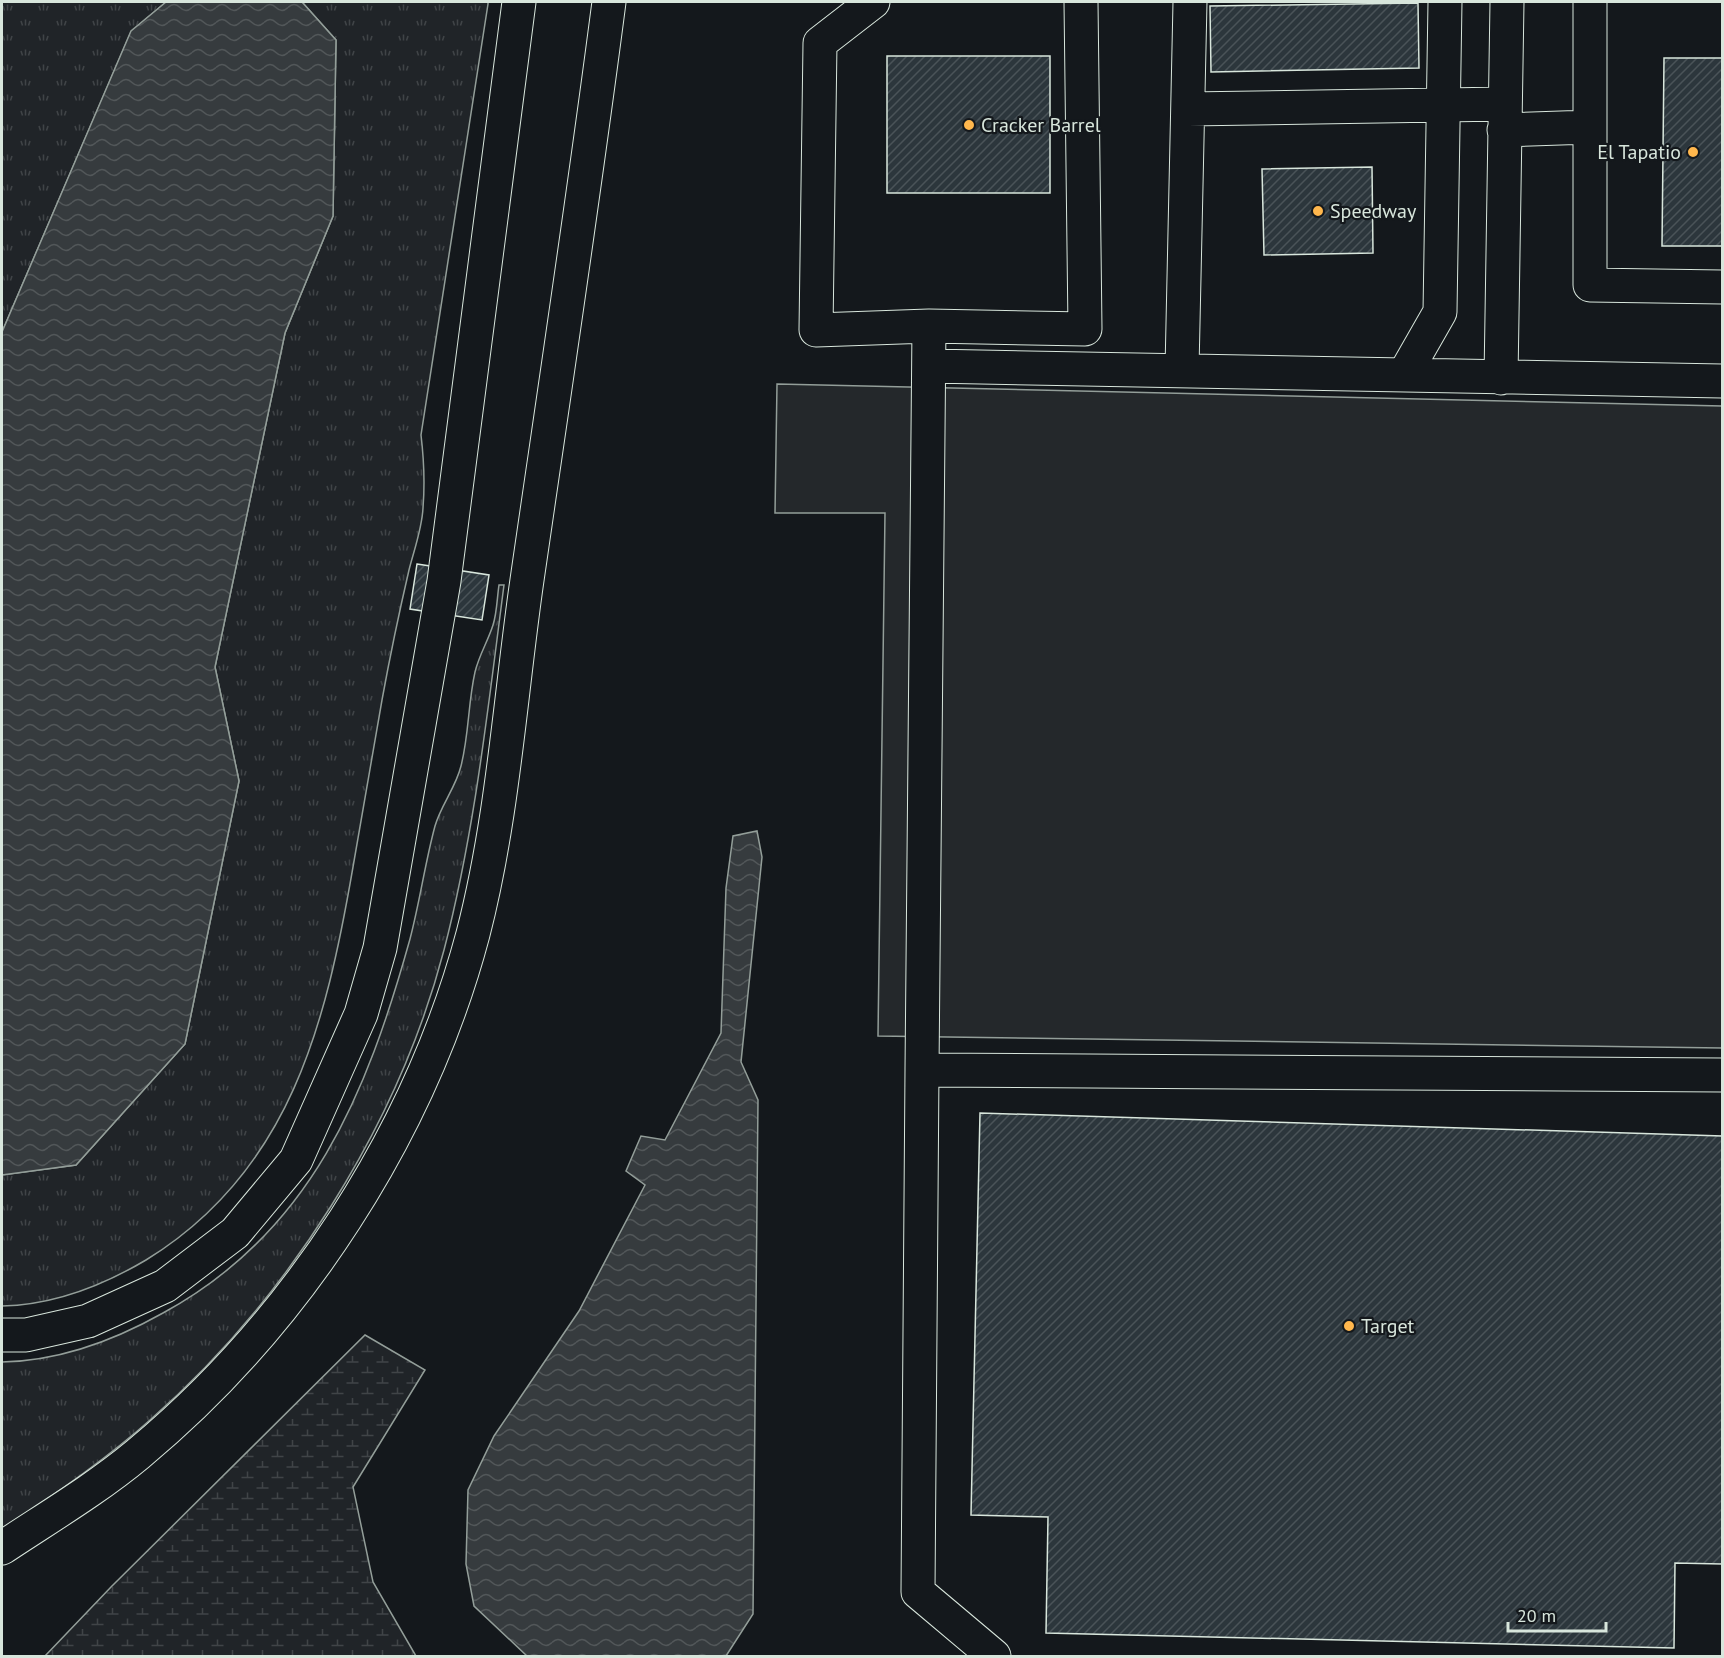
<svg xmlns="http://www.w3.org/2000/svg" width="1724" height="1658" font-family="'PT Sans',sans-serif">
<defs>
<pattern id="grass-tufts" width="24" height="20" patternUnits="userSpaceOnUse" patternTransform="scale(1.5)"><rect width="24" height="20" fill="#202428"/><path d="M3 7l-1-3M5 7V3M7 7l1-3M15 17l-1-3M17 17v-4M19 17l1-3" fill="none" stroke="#404447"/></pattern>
<pattern id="wetland-marsh" width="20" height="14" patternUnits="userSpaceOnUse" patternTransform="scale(1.5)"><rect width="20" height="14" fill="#202428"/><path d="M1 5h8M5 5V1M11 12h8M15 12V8" fill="none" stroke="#404447"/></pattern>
<pattern id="water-waves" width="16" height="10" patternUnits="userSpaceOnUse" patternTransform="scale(1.5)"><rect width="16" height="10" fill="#363b3e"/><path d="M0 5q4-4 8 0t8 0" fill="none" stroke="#525759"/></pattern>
<pattern id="building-hatch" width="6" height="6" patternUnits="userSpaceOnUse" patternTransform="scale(1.5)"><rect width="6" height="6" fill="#2c363c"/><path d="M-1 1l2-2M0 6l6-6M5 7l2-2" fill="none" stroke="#4a5358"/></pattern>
</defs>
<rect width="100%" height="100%" fill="#14181c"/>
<!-- grass -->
<path fill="url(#grass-tufts)" stroke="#939e99" stroke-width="1.5" d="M2,2H166L131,32L2,332Z
M302,2H488V4L421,435C424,460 425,483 423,508C422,529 414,550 409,570C399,613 390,656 382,700C372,755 363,811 353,867C326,1023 291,1171 146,1260C102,1286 53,1305 2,1306V1175L76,1165L185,1044L239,781L215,667L285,333L333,216L336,40Z
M499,585H504C488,707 475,831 444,950C398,1126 287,1300 150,1420C104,1461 53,1495 2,1530V1362C58,1361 115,1340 163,1313C312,1232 367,1093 410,939C420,901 425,863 435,826C441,805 456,787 461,766C469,735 468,703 475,672C479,655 488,641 493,625C497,613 497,598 499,585Z"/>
<!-- wetland -->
<path fill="url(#wetland-marsh)" stroke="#939e99" stroke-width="1.5" d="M365,1335L425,1370L353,1487L373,1582L416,1656H45L111,1587Z"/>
<!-- parking -->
<path fill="#24282b" stroke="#939e99" stroke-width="1.5" d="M777,384L1722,406V1048L878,1036L885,513H775Z"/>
<!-- water -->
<path fill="url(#water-waves)" stroke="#939e99" stroke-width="1.5" d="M166,2H302L336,40L333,216L285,333L215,667L239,781L185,1044L76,1165L2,1175V332L131,31Z
M757,831L762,857L741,1062L758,1100L753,1614L726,1656H527L474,1606L466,1564L468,1490L494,1436L579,1311L645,1185L626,1171L641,1136L665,1140L721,1033L726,888L733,836Z"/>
<!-- building -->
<path fill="url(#building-hatch)" stroke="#d8e6dc" stroke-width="1.5" d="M1418,3L1419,68L1211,72L1210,6Z
M887,56H1050V193H887Z
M1664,58H1722V246H1662Z
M1372,167L1373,253L1264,255L1262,169Z
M417,564L489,575L482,620L410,609Z
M980,1113L1722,1136V1564L1675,1563L1674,1648L1046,1633L1048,1517L971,1515Z"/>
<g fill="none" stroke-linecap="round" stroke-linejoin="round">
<!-- minor casing -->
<g stroke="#d8e6dc" stroke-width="35">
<path id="minor" d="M873,2L820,43L816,330L929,326L1085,329L1081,2
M1590,2V285L1722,287
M1188,109L1505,104
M1504,130L1590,127
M929,326L922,1070L1722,1075
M930,366L1722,381
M1182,369L1190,2
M1404,375L1440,312L1445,2
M1501,378L1507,2
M922,1070L918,1592L994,1656"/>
</g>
<!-- highway casing -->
<g stroke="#d8e6dc" stroke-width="35">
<path id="highway" d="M2,1335H26L88,1321L165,1286L235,1233L296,1160L361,1014L380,948L444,581L519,2
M2,1548C47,1518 96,1489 138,1454C297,1322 420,1133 473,934C503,818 510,698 527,580C555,387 584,195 609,2"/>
</g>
<!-- minor -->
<use href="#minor" stroke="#14181c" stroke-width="33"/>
<!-- highway -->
<use href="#highway" stroke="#14181c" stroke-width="33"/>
</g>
<!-- markers -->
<g fill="#ffb74d" stroke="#14181c" stroke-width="2">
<circle cx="969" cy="125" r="6"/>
<circle cx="1693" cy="152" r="6"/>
<circle cx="1318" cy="211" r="6"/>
<circle cx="1349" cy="1326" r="6"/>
</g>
<g text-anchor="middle" stroke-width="4.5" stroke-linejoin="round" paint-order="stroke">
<!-- poi labels -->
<g font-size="20" fill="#d8e6dc" stroke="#14181c" text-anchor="start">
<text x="981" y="132">Cracker Barrel</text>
<text x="1681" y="159" text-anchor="end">El Tapatio</text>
<text x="1330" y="218">Speedway</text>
<text x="1361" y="1333">Target</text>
</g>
</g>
<!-- border -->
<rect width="1724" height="1658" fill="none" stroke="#d8e6dc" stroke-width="6"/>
<!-- scale -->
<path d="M1508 1622v9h98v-9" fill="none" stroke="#d8e6dc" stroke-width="3"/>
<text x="1517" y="1622" font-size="18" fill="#d8e6dc" stroke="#14181c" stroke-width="4.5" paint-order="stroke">20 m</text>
</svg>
